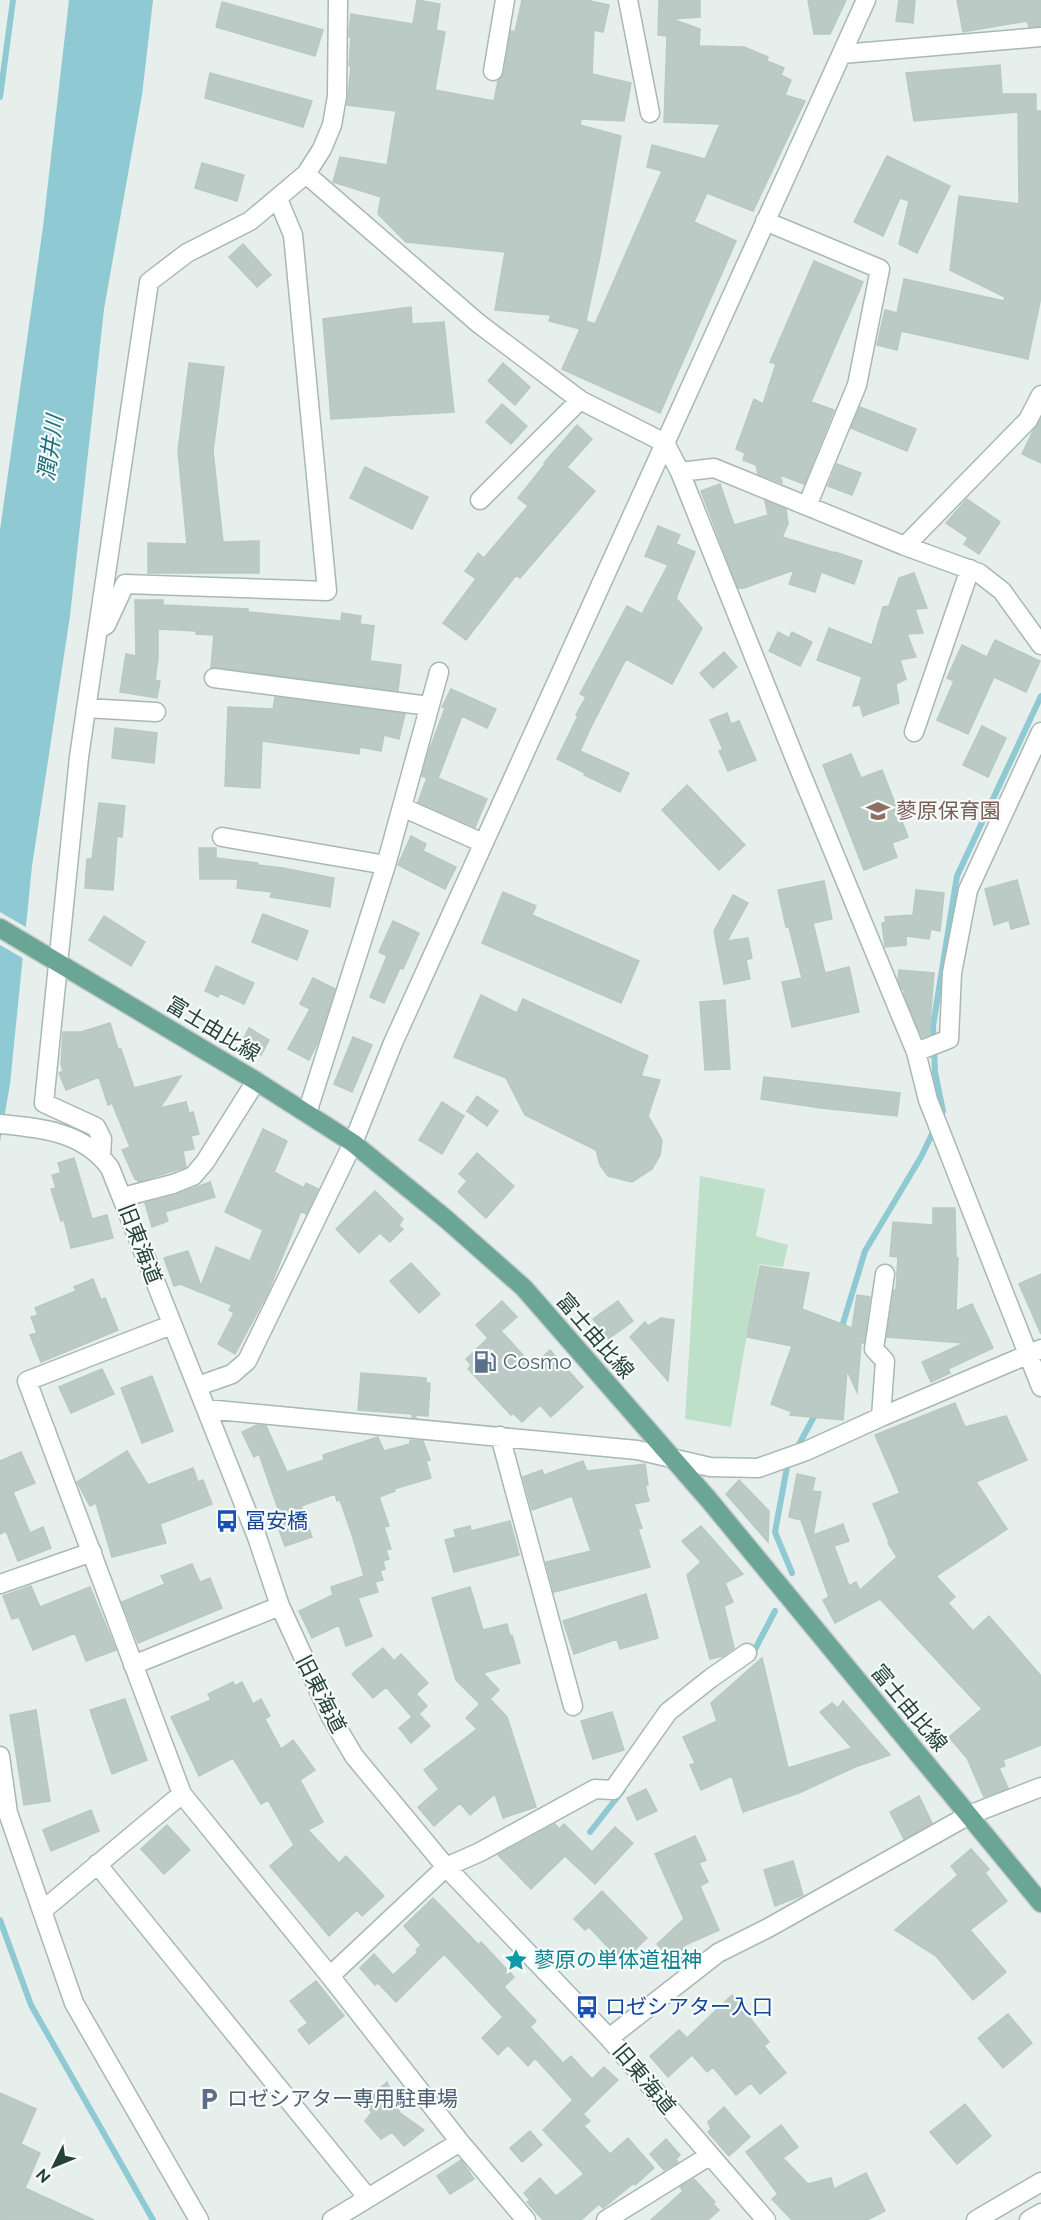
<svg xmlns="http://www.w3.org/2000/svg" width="1041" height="2220" font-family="Raleway,'Noto Sans JP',sans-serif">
<rect width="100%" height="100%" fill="#e6efeb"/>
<!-- green -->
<path fill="#bfe0c8" d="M700,1176L765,1189L756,1236L788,1245L783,1267L759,1264L731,1427L685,1419Z"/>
<!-- water -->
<path fill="#8ec9d4" d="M69,0H153L142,95L104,309L70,616L32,866L10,1084L0,1142V530L43,227Z"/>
<!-- pier -->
<path fill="#e6efeb" d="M0,912L29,929L26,960L0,945Z"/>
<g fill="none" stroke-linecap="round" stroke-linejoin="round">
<!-- stream -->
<path stroke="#8ec9d4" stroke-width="6" d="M0,97L13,0
M940,1119L943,1111L935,1072L933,1026L957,876L1041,696
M841,1330L865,1251L921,1157L935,1128
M796,1450L817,1411
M790,1462L787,1467L775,1532L792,1573
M751,1657L775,1611
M590,1832L623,1790
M0,1920L31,2005L153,2220"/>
</g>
<!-- building -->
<path fill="#bbcac4" stroke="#b8c9c2" stroke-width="1.5" d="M417,0L440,4L436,30L445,32L435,90L494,101L498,81L504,73L511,31L515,32L522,0H586L609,5L603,32L594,30L592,74L631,83L624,121L581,119L580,125L621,136L600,256L586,321L595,324L662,171L647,167L652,145L705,159L720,124L664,122L667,36L658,35L659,0H700V17L672,19L700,29L699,46L744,47L768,57L767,61L784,68L781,75L791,80L785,95L805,101L753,211L707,193L694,222L736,241L660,413L562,369L580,329L549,321L551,315L495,310L505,252L406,242L378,214L381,197L333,182L340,157L387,165L396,111L347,105L351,66H349L351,37H349V31L351,14L413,24Z
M808,0H846L830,34H814Z
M899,0H915L913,23L896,21Z
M957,0H1041V26L1029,27L1027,21L963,32Z
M222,2L323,30L315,56L216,27Z
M1000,65L1002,94H1036V111H1041V297L1028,359L901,331L897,350L877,345L885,310L897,313L904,279L1004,301L1005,297L950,270L959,196L1019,204L1018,112L914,121L906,73Z
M210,73L312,101L303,127L205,98Z
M887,156L950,186L917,253L899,244L909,201L900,198L883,236L854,222Z
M202,163L244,175L237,201L195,188Z
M243,244L271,275L257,287L229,257Z
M814,261L863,282L811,402L834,410L804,484L780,475L782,483L758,474L756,465L743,460L745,453L736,449L754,399L763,404L776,364L770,362Z
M411,307L412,324L444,322L454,412L331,419L323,319Z
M189,363L224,367L213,451L223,542L259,541V573H148V543L187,544L178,451Z
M503,363L530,387L515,405L488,381Z
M502,404L527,426L511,444L486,422Z
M860,407L916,429L907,451L851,428Z
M1041,419V463L1022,454L1033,431Z
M577,425L592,439L567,467L595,491L520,578L516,575L466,640L443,623L476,579L465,571L478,553L484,558L528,506L518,498L545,464L544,463Z
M837,464L861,473L852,495L828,486Z
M365,467L428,497L412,529L350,498Z
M720,484L734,525L768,515L765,501L786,509L788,524L782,537L835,553V552L862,561L854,584L821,572L815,592L789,584L794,570L744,588H738L701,491Z
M967,499L1000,522L979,554L964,544L968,538L946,523Z
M658,526L680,535L676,544L695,552L676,598L702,628L672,684L626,659L591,727L580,751L629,773L620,792L584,775L585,773L557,759L578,716L576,715L586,697L580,694L627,606L642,614L668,565L645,556Z
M914,573L927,608L915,609L923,633L907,634L916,657L900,660L906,679L896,684L899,703L863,716L860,705L853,706L862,677L817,660L829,628L872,645L883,607L889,606L899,578Z
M135,600H163V605L248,609V612L341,621L342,613L361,616L360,624L374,626L370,661L401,665L398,691L211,667L214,635L196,634V631L158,629V658L155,680L160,681L157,698L120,692L126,654L136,656Z
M778,632L789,638L792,632L812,642L800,666L769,651Z
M995,640L1040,661L1026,692L994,677L968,734L937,720L954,681L947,678L962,645L987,657Z
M724,652L737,667L713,688L700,673Z
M451,689L496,709L487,728L462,716L438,778L487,799L475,827L418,802L427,778L422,776L429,751L445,708L442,707Z
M275,697L405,714L399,739L384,735L381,751L360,747L359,754L262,741L260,788L225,786L228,707L273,709Z
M727,713L731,724L739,721L756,760L728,771L719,751L723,750L710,720Z
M982,726L1006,738L988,777L963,765Z
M115,728L157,733L154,763L112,758Z
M851,754L861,778L882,770L908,837L892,843L897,857L864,870L823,765Z
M687,785L745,845L719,870L662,810Z
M99,803L125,806L122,837L117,836L113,890L85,888L87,859H92Z
M411,836L426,844L423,851L456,867L445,889L398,865Z
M199,848H216V858L258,863L257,865L283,868L334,878L330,907L270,897L272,892L237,888L238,879H200Z
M1017,880L1029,924L1011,929L1009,920L994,925L985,889Z
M824,881L832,919L813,923L825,973L849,967L859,1012L792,1027L782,982L802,978L789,927H786L778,890Z
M916,890L944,893L940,931L931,929L929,939L906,936V945L885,947L882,923L886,922L885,917L913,915Z
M503,892L536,906L532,915L639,961L621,1003L482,943Z
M733,895L748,903L727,941L748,938L752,958L746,960L750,979L724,984L714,931Z
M263,914L308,931L297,960L252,942Z
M104,916L145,942L131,966L89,940Z
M393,921L419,933L403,969L400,968L384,1003L370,997L387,956L379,952Z
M216,966L254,983L244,1004L220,993L218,997L205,991Z
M899,970L934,973L929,1035L922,1037L904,994V989H902L898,980Z
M313,978L335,989L317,1044L309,1060L288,1049L310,1009L300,1004Z
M481,995L517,1013L523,999L648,1056L641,1076L660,1080L648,1116L662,1140L660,1155L652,1169L632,1182L608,1176L600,1165L596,1150L525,1115L506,1078L454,1057Z
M725,1000L730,1069L705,1070L700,1002Z
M110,1023L118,1049H121L134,1088L181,1076L160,1108L186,1102L189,1113L193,1112L199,1134L191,1136L194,1149L183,1151L186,1167L138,1182L137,1178L135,1179L122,1150L130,1147L112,1103L108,1105L99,1077L66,1090L59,1073L63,1071L61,1064L63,1032H81Z
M249,1028L269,1040L261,1055L241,1044Z
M353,1037L372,1045L352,1092L334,1084Z
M764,1077L900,1093L897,1116L821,1108L761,1099Z
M477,1096L498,1111L487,1126L467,1111Z
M442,1102L464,1116L442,1154L419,1140Z
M263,1129L287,1141L274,1172L304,1188L306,1183L318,1189L306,1214L301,1211L268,1292L235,1354L218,1344L234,1313L229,1310L232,1305L180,1284L174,1286L164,1258L188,1251L201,1286L216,1247L250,1261L263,1230L225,1212Z
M477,1153L514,1186L486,1218L458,1192L467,1181L459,1174Z
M74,1158L92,1219L107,1215L113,1238L71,1248L64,1220L61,1221L51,1189L56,1188L52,1175L61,1173L58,1163Z
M210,1182L215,1197L165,1212L168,1221L152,1227L145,1203L176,1195Z
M375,1191L403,1219L399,1226L403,1229L390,1242L380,1233L359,1253L336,1229Z
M933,1208H955L956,1258H958L956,1311L972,1304L993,1348L948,1369L950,1373L931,1382L922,1362L964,1343L887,1337L894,1290H896L898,1257L890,1256L893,1222L933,1225Z
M411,1263L440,1294L419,1313L390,1281Z
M760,1266L809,1273L802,1309L852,1328L857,1295L870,1297L864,1343H861L857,1392L847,1370L843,1420L790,1415L792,1412L771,1404L792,1346L747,1337Z
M1041,1274V1334L1019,1284Z
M93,1279L101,1300L105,1298L118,1330L41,1362L30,1335L37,1333L31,1317L38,1315L35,1308L76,1291L74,1287Z
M502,1301L517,1317L501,1331L533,1366L550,1350L583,1387L551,1417L540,1405L522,1422L513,1413L511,1415L468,1369L471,1365L466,1359L488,1338L476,1325Z
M618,1301L633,1321L608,1339L593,1319Z
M661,1318L674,1320L668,1381L630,1337L645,1322L648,1326Z
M102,1369L114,1394L71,1413L59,1387Z
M361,1373L426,1378V1383H430L428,1416L415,1415L416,1418L412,1417V1414L358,1410Z
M152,1376L173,1431L142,1443L121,1388Z
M955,1403L965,1427L1006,1416L1027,1460L976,1482L1007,1529L936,1576L955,1597L948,1603L973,1631L989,1616L1041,1676V1745L1003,1760L1005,1766L999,1768L1008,1788L984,1797L967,1758L949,1737L982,1709L880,1599L835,1623L823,1600L829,1597L801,1520L789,1517L797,1474L815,1478L812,1491L821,1492L813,1535L843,1524L849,1541L834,1546L849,1586L856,1582L860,1590L897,1557L888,1543L889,1542L873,1504L900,1493L875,1435Z
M257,1425L266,1426L287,1472L324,1460L323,1455L378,1437L384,1451L410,1444V1440L423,1441L430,1460L426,1461L431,1478L394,1489L395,1491L379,1497L389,1526L384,1527L391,1549L386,1550L389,1559L383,1561L385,1569L380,1571L383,1580L375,1582L378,1592L358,1598L372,1636L346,1646L339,1625L312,1638L299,1611L333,1595L331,1587L364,1576L353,1538L340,1500L337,1501L335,1494L301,1506L312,1537L285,1546L276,1522L282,1520L259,1454L254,1457L242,1432Z
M127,1451L148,1485L193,1468L198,1482L203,1480L212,1504L160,1524L166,1543L112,1557L96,1503L90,1506L77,1482Z
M21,1452L35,1483L13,1492L30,1533L43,1527L51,1548L18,1561L6,1531L0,1534V1461Z
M583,1461L587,1471L645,1464L648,1485H645L649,1501L634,1504L642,1528L638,1529L650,1567L554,1592L546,1562L591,1551L572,1496L532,1510L523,1477L542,1470L544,1475Z
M739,1480L769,1511L768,1542L726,1494Z
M510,1521L519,1555L454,1572L445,1540L456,1537L454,1530L470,1526L471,1531Z
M701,1526L743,1574L725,1583L733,1602L724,1606L734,1648L723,1656L710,1659L687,1575L701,1562L682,1541Z
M192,1564L200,1582L210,1578L222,1608L138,1643L122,1602L165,1584L161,1576Z
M31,1586L40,1607L90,1587L116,1650L86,1661L75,1633L33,1650L19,1617L12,1619L3,1596Z
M470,1587L483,1630L507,1624L510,1636L512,1635L520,1663L483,1673L499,1690L490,1699L507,1717L536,1807L503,1818L495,1794L470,1815L460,1803L434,1826L418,1807L439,1789L424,1770L477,1729L466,1718L480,1704L456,1680L432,1598Z
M646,1594L658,1638L620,1649L617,1639L574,1654L563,1621Z
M383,1648L394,1661L401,1654L428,1683L416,1694L427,1706L419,1714L430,1726L411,1743L399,1728L412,1717L386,1687L373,1698L352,1674Z
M762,1658L788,1768L852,1748L820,1712L832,1703L838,1708L843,1701L890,1755L855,1767L799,1793L743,1812L732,1776L701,1790L690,1765L695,1763L683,1737L717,1721L711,1703Z
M233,1682L235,1686L242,1682L253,1704L261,1699L270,1716L265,1719L281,1749L293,1740L315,1770L300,1780L323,1822L308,1830L339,1863L346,1856L384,1896L362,1916L357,1910L329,1936L270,1866L294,1845L268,1800L261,1804L233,1758L199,1776L171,1717L211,1700L208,1694Z
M125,1699L147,1760L112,1774L90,1710Z
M36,1710L50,1801L24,1805L10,1715Z
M612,1712L624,1750L593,1759L581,1721Z
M646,1789L657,1811L637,1820L627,1798Z
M919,1796L932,1823L904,1839L890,1812Z
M91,1810L99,1831L51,1851L43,1830Z
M555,1824L559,1829L564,1824L592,1852L615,1827L633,1843L595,1884L565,1856L531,1889L498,1855Z
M167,1825L190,1850L164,1874L141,1849Z
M695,1836L706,1860L699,1863L708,1882L700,1886L719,1930L683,1946L690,1953L676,1965L657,1944L684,1919L655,1854Z
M971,1849L989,1869L985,1873L1007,1901L970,1930L1006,1972L973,2000L936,1956L895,1930L958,1875L951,1866Z
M793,1861L803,1895L775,1906L764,1870Z
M602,1891L647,1938L622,1962L589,1927L585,1930L574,1919Z
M433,1898L479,1945L481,1942L514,1977L504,1987L536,2021L530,2027L563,2063L571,2056L592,2079L604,2067L618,2080L583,2114L590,2121L584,2126L610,2154L628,2138L654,2168L635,2185L634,2183L603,2208L599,2204L581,2220H543L527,2202L530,2200L524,2193L540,2178L556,2196L584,2174L543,2130L573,2100L535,2058L528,2066L508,2045L498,2055L482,2038L503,2017L444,1954L396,2002L378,1983L375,1985L360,1968L374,1954L393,1975L418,1952L416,1950L421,1945L404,1926Z
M316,1981L344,2016L309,2044L298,2030L308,2023L290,2001Z
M732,1995L769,2042L764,2046L786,2073L760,2094L751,2083L736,2095L713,2067L707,2072L692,2055L668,2077L650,2056L679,2030L687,2038Z
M1008,2014L1032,2043L1003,2068L978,2038Z
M387,2082L400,2113L424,2130L404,2146L392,2132L381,2139L365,2121L372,2112L363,2104Z
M0,2093L36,2109L21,2144L40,2153L25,2188L94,2220H0Z
M965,2104L991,2136L957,2164L930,2132Z
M724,2107L750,2137L729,2156L708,2132L711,2129L708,2122Z
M781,2125L798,2147L783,2158L808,2184L831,2178L834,2189L866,2173L885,2211L867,2220H792L772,2199L778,2194L746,2152Z
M530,2131L542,2145L522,2162L510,2148Z
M666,2139L680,2155L676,2159L678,2162L664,2170L650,2154Z
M461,2160L474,2179L450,2194L437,2176Z
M694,2179L715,2202L713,2204L719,2210L708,2220H651L683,2191L680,2187Z"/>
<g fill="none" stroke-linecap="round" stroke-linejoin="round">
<!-- minor casing -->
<g stroke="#a8b8b2" stroke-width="21">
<path id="minor" d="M628,0L650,113
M842,54L1041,37
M493,71L505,0
M306,174L478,323L580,400L665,443L680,472L798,766L916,1052L928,1100L1041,1387
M765,221L880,269L857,385L807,506
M680,472L714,468L905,546L979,573L1002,591L1041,645
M480,500L580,400
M905,546L1028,420L1041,395
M102,627L106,625L125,584L327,591L293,235L278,199
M214,678L429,706
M86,708L156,712
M914,732L970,569
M402,807L483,843
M222,837L386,865
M916,1052L949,1039L952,973L968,890L1041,732
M307,1113L386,865L439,672
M0,1124C42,1128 84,1132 110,1168L257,1537L280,1606L331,1717L354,1756L446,1867L609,2038L766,2220
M101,1156L102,1139L96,1127L44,1103L79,757L149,282L187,253L250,221L306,174L322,149L332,125L337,96L338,0
M123,1197L173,1184L193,1176L205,1162L256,1081
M171,1325L27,1381L182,1794L330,1976L460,2142L526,2220
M198,1386L232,1374L247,1361L353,1143L393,1043L866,0
M206,1409L637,1450L710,1467L758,1468L806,1451L881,1417L1041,1349
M881,1417L885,1361L874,1349L885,1274
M500,1436L573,1706
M0,1584L92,1552
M133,1665L280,1606
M0,1756L8,1813L74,2003L199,2220
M97,1864L368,2198
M43,1910L182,1794
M330,1976L446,1867L480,1852L595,1789L613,1790L668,1712L711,1678L747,1653
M609,2038L718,1953L768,1928L969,1815L1041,1787
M332,2220L460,2142
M606,2220L709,2156
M976,2220L1041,2182
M1029,2220L1041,2213"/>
</g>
<!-- major casing -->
<g stroke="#c2cac8" stroke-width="21">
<path id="major" d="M0,928L256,1081L353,1143L446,1219L524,1288L709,1500L1041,1903"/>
</g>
<!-- minor -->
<use href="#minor" stroke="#fff" stroke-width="18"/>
<!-- major -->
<use href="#major" stroke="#6aa596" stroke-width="18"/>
</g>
<!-- icons -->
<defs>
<g id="school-bare" transform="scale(1.8)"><path d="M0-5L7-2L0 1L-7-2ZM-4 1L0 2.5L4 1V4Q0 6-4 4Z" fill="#8d6e63" stroke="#f7fbf9" stroke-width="2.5" paint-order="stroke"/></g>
<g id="fuel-bare" transform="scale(1.8)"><path d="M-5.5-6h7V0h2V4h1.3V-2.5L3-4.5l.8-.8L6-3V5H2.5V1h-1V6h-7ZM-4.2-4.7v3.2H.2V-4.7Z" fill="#5c6f8a" stroke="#f7fbf9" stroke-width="2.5" paint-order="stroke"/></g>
<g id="bus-bare" transform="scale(1.8)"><path d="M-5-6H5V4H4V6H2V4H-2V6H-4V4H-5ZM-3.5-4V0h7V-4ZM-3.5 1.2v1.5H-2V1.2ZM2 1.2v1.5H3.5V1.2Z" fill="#1a4fb4" stroke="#f7fbf9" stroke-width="2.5" paint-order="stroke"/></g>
<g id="sight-bare" transform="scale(1.8)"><path d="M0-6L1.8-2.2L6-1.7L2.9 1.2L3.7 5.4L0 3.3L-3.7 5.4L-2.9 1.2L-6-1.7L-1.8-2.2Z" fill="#0f9aa8" stroke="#f7fbf9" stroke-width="2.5" paint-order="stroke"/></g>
<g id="parking-bare" transform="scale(1.8)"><path d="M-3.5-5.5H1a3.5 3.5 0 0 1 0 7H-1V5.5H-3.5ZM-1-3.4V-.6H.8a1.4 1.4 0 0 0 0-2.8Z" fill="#5c6f8a" stroke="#f7fbf9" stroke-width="2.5" paint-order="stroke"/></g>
</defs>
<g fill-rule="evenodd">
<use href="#school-bare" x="878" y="811"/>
<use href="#fuel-bare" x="485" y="1362"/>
<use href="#bus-bare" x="227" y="1521"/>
<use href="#sight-bare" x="516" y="1960"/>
<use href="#bus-bare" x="587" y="2007"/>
<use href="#parking-bare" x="209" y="2099"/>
</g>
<g text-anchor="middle" stroke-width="4.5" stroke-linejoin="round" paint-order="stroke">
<!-- education labels -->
<g font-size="21" fill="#785e54" stroke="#f7fbf9" text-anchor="start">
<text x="896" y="818">蓼原保育園</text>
</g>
<!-- street labels -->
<g font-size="21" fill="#24423a" stroke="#f7fbf9">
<text transform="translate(213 1029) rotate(31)" y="7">富士由比線</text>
<text transform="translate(140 1244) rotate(69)" y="7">旧東海道</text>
<text transform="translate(595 1336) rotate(49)" y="7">富士由比線</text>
<text transform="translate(321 1694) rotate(63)" y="7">旧東海道</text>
<text transform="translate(909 1708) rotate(50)" y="7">富士由比線</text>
<text transform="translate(644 2079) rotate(50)" y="7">旧東海道</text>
</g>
<!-- service labels -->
<g font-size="21" fill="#4e5e75" stroke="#f7fbf9" text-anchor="start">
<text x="503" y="1369">Cosmo</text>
<text x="227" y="2106">ロゼシアター専用駐車場</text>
</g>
<!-- transit labels -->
<g font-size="21" fill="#164399" stroke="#f7fbf9" text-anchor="start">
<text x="245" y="1528">冨安橋</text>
<text x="605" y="2014">ロゼシアター入口</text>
</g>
<!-- culture labels -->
<g font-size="21" fill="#0d838f" stroke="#f7fbf9" text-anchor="start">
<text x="534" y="1967">蓼原の単体道祖神</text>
</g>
<!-- water labels -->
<g font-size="22" font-style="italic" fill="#1c6f80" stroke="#f7fbf9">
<text transform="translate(50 448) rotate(-82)" y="8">潤井川</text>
</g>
</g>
<!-- north arrow -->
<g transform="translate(54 2166) rotate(227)" stroke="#f7fbf9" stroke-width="4.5" paint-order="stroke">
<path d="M0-4.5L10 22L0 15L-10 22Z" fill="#24423a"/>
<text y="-9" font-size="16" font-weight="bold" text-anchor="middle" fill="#24423a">N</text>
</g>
</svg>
